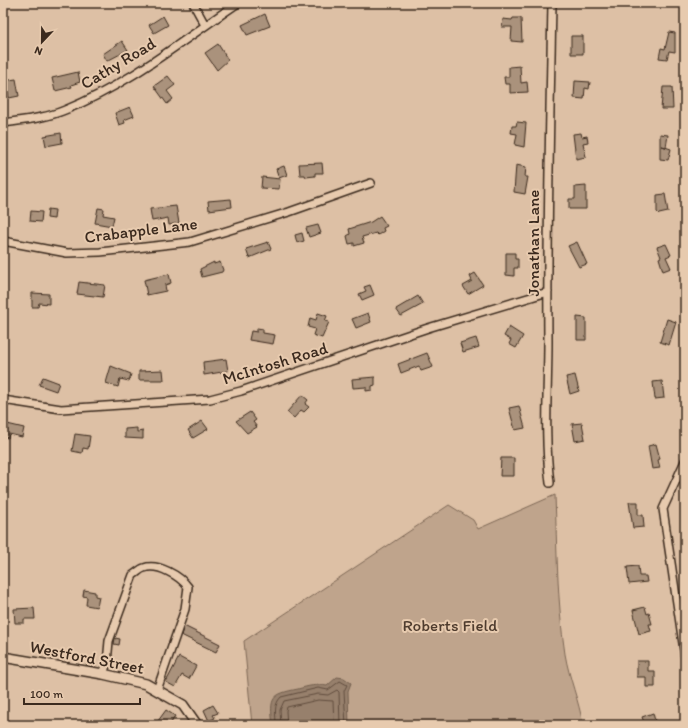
<svg xmlns="http://www.w3.org/2000/svg" width="688" height="728" font-family="Itim,sans-serif">
<rect width="100%" height="100%" fill="#ddc0a5"/>
<filter id="ink" filterUnits="userSpaceOnUse"><feTurbulence type="fractalNoise" baseFrequency=".025" numOctaves="2"/><feDisplacementMap in="SourceGraphic" scale="8" xChannelSelector="R" yChannelSelector="G"/><feConvolveMatrix kernelMatrix="1 2 1 2 8 2 1 2 1" color-interpolation-filters="sRGB"/></filter>
<g filter="url(#ink)">
<!-- green -->
<path fill="#bfa48c" stroke="#7d6755" d="M555,495C557,548 557,602 565,654C569,678 579,701 583,725H252L244,641L449,505L473,520L478,529Z"/>
<!-- water -->
<path fill="#97806c" stroke="#725e4d" d="M337,677L344,678L351,683L348,691L349,725H273C269,697 272,694 298,689C308,686 317,684 327,686Z"/>
<g fill="none" stroke-linecap="round" stroke-linejoin="round">
<!-- shore -->
<path stroke="#604c3d" stroke-width="1" d="M276,725C276,714 273,705 281,697L318,688L328,690L340,681L347,685L344,691L346,725
M281,725L280,710L284,701L318,694L328,695L337,690L339,692L340,725
M287,725L286,711L287,707L318,700L333,701L334,725"/>
</g>
<!-- building -->
<path fill="#aa927b" stroke="#3b2a1e" d="M265,14L270,26L247,35L242,25Z
M163,16L168,25L154,33L149,25Z
M513,18H521L522,42L511,41L512,27H502L503,19L512,20Z
M669,32L675,33V52L669,51L667,59L659,58L661,48L665,49Z
M571,36H583V54H571Z
M122,41L128,50L107,61L103,54Z
M218,44L228,60L217,70L205,53Z
M520,66L521,83L527,82L528,92L510,93V84H505L504,77H509V67Z
M78,72L80,82L71,85L72,87L55,91L52,78Z
M168,76L175,85L167,91L173,99L167,104L154,86Z
M16,79L19,96L9,98L7,90L3,91V81Z
M575,81L590,82L589,89L585,88L584,99L574,98Z
M663,87H672L673,109H661Z
M130,107L134,116L124,120L125,123L119,125L115,113Z
M517,122L526,123L524,147L515,145L517,134L511,133L512,126H516Z
M61,133L62,143L46,146L44,136Z
M581,133L582,137L587,136L588,142L583,143L586,157L576,159L573,134Z
M660,134L668,135L666,147L662,146L671,149L668,160L660,159Z
M322,163L323,173H315V176L306,177L305,175H300L299,164Z
M516,165L526,167L525,177H528L525,194L514,192Z
M284,166L287,175L279,178L276,169Z
M262,177L280,179L279,189L261,188Z
M586,186V209H569V199H575V187Z
M665,194L668,212L659,214L657,212V195Z
M231,199L232,207L209,210L208,201Z
M176,206L179,223L169,225L168,218L152,221L150,209Z
M98,208L104,209L103,215L114,217L112,226L95,223Z
M48,209L55,210L54,219L47,218Z
M31,211L42,212L41,222L30,221Z
M380,216L387,226L383,228L384,231L378,235L376,233L362,237L364,243L354,246V243L349,244L347,236L350,234L349,229L371,222Z
M318,225L321,233L309,237L306,228Z
M302,233L304,241L297,243L295,235Z
M268,242L271,249L249,258L246,249Z
M577,242L587,264L579,267L568,246Z
M666,244L671,255L666,257L671,268L663,271L659,258L661,257L657,247Z
M506,253H515V259H518V268H514V276L506,275Z
M214,262V264L220,262L223,270L222,272L202,277L200,269Z
M475,273L483,285L468,294L463,286L472,281L470,276Z
M169,274L171,283L165,285L166,291L147,295L144,280Z
M79,282L105,285L103,297L77,294Z
M370,285L374,295L362,300L359,294L366,291L364,287Z
M32,293L49,294V304L39,303L38,307H32Z
M418,296L423,304L401,316L396,309Z
M318,313L327,316L325,321L329,322L322,338L313,335L315,329L308,327L310,318L316,320Z
M368,313L371,322L356,328L352,319Z
M577,317L586,318V340H577Z
M667,319L676,322L669,345L660,342Z
M509,327L523,336L516,348L509,344L511,340L504,336Z
M257,328L263,329V333L275,335L273,344L249,340L251,331L257,332Z
M476,338L479,347L463,352L460,343Z
M427,353L433,367L421,371L419,366L401,373L398,364Z
M226,359L228,371L204,375L203,362Z
M111,366L131,374L129,381L120,379L118,387L106,383Z
M163,370L164,380H139V371Z
M575,375L579,391L570,394L566,377Z
M43,377L59,383L56,391L39,385Z
M375,377V385L372,386V390L366,391V387L353,388L352,379Z
M662,381L664,398L655,399L653,382Z
M302,395L308,400L305,404L309,407L304,412L301,410L294,418L287,412Z
M519,406L525,428L515,430L509,408Z
M250,412L256,420L253,422L257,427L247,433L236,421Z
M202,421L208,429L193,438L188,430Z
M3,423L24,428L22,437L9,434L8,438L3,437Z
M582,423L585,439L575,441L572,424Z
M137,428V432L143,431V439L125,438V429Z
M75,434L90,436L88,449L83,448L82,453L72,451Z
M656,444L660,459L658,460L660,468L652,469L648,446Z
M501,458H514V476H500Z
M629,502H638V515H643L644,527L633,528Z
M638,566L639,576H646L647,582L629,584L627,567Z
M84,590L95,592V596L99,597L97,607L86,605L87,597L83,596Z
M645,607L647,614L649,613L652,624H649L651,631L639,634L633,610Z
M34,608L35,619H24V623H15L14,609Z
M184,626L220,644L216,652L181,635Z
M115,638L120,639L119,645L114,644Z
M179,657L196,666L189,679L182,675L175,687L166,682Z
M637,661H648V671H655V687H646V677H637Z
M213,705L218,713L213,715L215,718L209,721L204,710Z
M166,710L175,716L170,725H155Z
M653,713L656,725H645L642,717Z"/>
<g fill="none" stroke-linecap="round" stroke-linejoin="round">
<!-- street casing -->
<g stroke="#3b2a1e" stroke-width="10">
<path id="street" d="M193,3L205,25
M3,123C24,120 46,118 65,110C128,85 183,40 238,3
M3,241L67,253L100,252L190,242L289,212L371,183
M3,400L61,409L210,399L241,391L428,328L548,292
M685,461L663,509L685,657
M550,483C544,436 548,388 548,341C547,228 550,116 552,3
M103,674L107,663L109,641L133,575C137,573 140,569 144,568C158,563 180,576 188,587L185,609L157,690"/>
</g>
<!-- secondary casing -->
<g stroke="#3b2a1e" stroke-width="12">
<path id="secondary" d="M3,657L103,674L146,684L183,705L197,725"/>
</g>
<!-- street -->
<use href="#street" stroke="#e7caae" stroke-width="7"/>
<!-- secondary -->
<use href="#secondary" stroke="#e7caae" stroke-width="9"/>
</g>
</g>
<g text-anchor="middle" stroke-width="4" stroke-linejoin="round" paint-order="stroke">
<!-- street labels -->
<g font-size="17" fill="#3b2a1e" stroke="#e7caae">
<text transform="translate(118 63) rotate(-31)" y="6">Cathy Road</text>
<text transform="translate(141 230) rotate(-7)" y="6">Crabapple Lane</text>
<text transform="translate(533 243) rotate(-90)" y="6">Jonathan Lane</text>
<text transform="translate(275 363) rotate(-17)" y="6">McIntosh Road</text>
<text transform="translate(87 657) rotate(11)" y="6">Westford Street</text>
</g>
<!-- park labels -->
<g font-size="17" fill="#4f3c2e" stroke="#e7caae">
<text x="450" y="631">Roberts Field</text>
</g>
</g>
<!-- margin -->
<rect width="688" height="728" fill="none" stroke="#e7caae" stroke-width="16"/>
<rect x="8" y="8" width="672" height="712" fill="none" stroke="#3b2a1e" stroke-width="1.5" filter="url(#ink)"/>
<!-- north arrow -->
<g transform="translate(42 42) rotate(202)" stroke="#e7caae" stroke-width="3" paint-order="stroke">
<path d="M0-3L7 15L0 10L-7 15Z" fill="#3b2a1e"/>
<text y="-6" font-size="11" font-weight="bold" text-anchor="middle" fill="#3b2a1e">N</text>
</g>
<!-- scale -->
<path d="M24 698v6h116v-6" fill="none" stroke="#3b2a1e" stroke-width="2"/>
<text x="30" y="698" font-size="12" fill="#3b2a1e" stroke="#e7caae" stroke-width="3" paint-order="stroke">100 m</text>
</svg>
